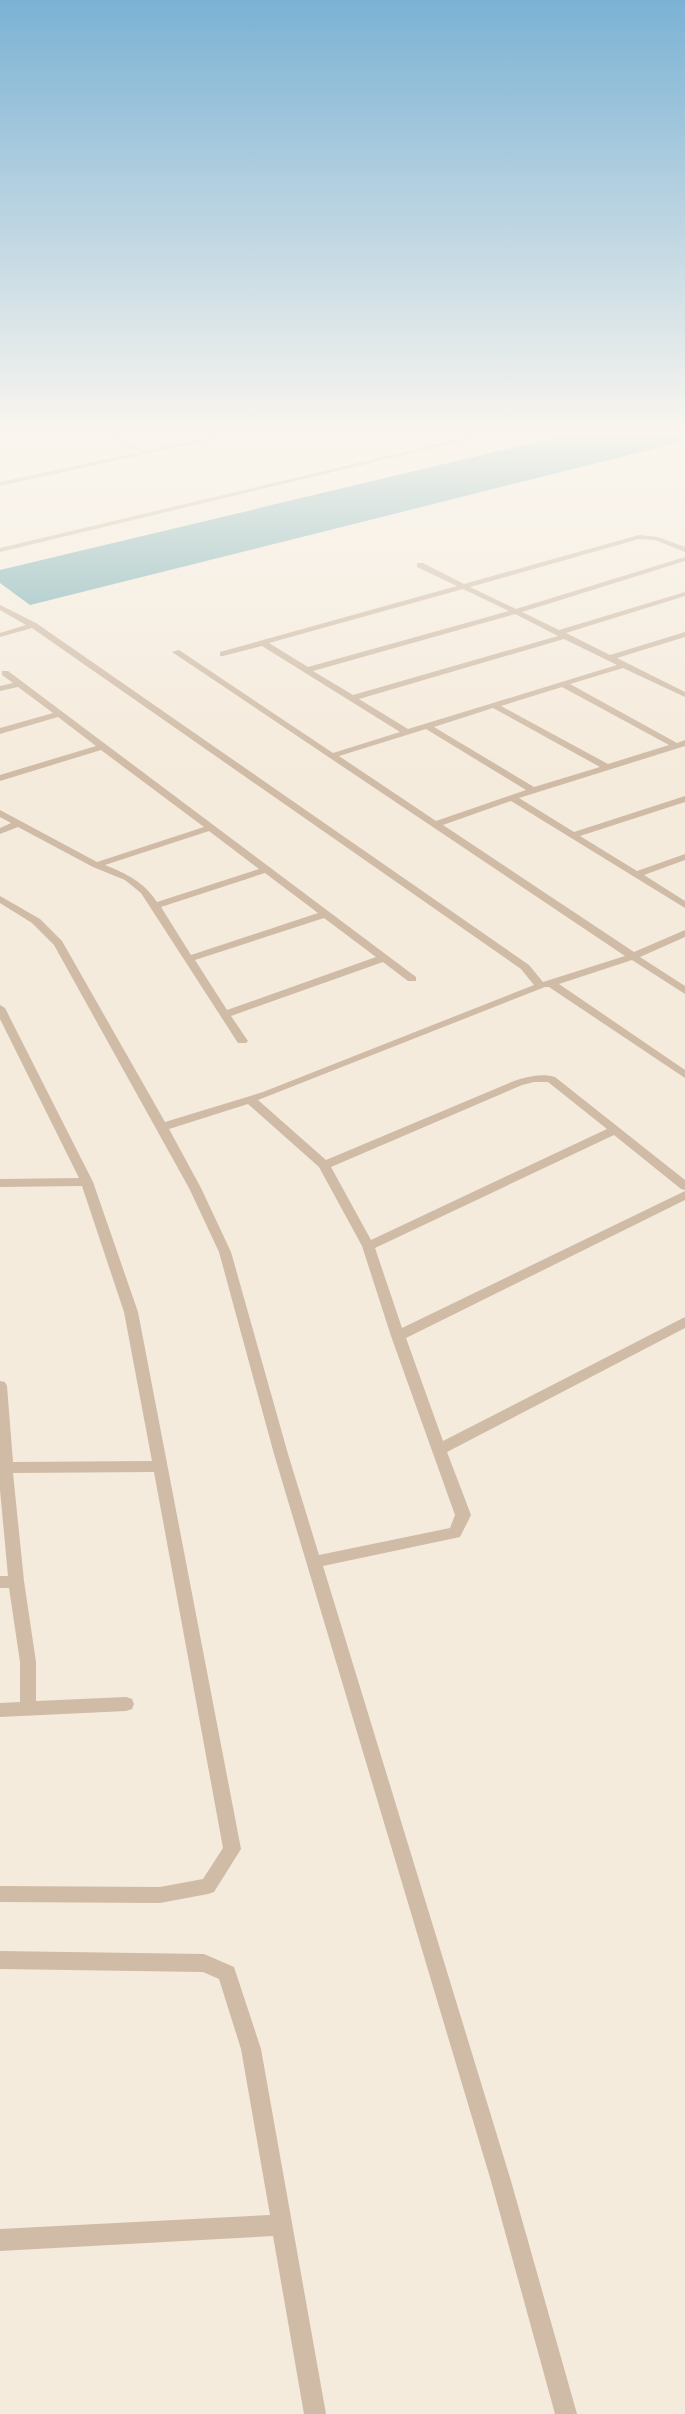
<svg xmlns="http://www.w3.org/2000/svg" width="685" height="2414" font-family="Quicksand,sans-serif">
<rect width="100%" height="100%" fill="#f5ebdc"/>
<!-- water -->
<path fill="#77afb5" d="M578,432H685V441L30,605L0,583V570Z"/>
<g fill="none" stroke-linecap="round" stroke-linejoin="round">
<!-- service -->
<path fill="#cfbba6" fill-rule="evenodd" d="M100,432H108L149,453L144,454Z
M0,1951L204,1954L234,1967L261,2049L326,2414H304L273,2236L0,2251V2229L270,2215L241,2049L219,1979L203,1972L0,1969Z"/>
<!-- minor -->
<path fill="#cfbba6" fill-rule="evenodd" d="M233,432H245L0,486V482Z
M488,432H499L0,552V548Z
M639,535L658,537L685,547V552L655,540L639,539L470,587L516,609L685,557V561L522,612L559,630L685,592V596L566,633L610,655L685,632V637L617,658L685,692V697L623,668L570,684L677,743L685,740V746L519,798L574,832L685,796V802L580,836L637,871L685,854V860L644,875L685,901V908L511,801L443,825L634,952L685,930V937L640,957L685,986V994L632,960L559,984L685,1070V1078L549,987H545L258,1100L326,1160L514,1081C527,1077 541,1073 555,1077L685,1180V1190L681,1189L614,1135L375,1248L402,1328L685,1191V1200L406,1338L443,1441L685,1317V1328L447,1452L471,1515L460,1537L323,1566L511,2181L577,2414H555L491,2181L274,1454L219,1252L189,1188L54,945L32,923L0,903V896L40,919L62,941L165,1122L263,1092L534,985L521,969L32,628L0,637V633L26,625L0,610V605L36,623L529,965L543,982L625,956L172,652L179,650L333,753L400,732L262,646L223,656H220V652L457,586L417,567V563H423L464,584ZM463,589L509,611L308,667L269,643ZM515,614L558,636L353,695L313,671ZM564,639L617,665L408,729L359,699ZM562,687L669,745L608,764L501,706ZM493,708L600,767L534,787L434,727ZM426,729L526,790L436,821L339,756ZM534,1082H548L607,1129L371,1240L331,1167L522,1085ZM248,1104L319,1167L362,1246L391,1336L455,1515L450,1528L319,1555L288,1454L231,1252L201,1188L169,1129Z
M2,671H8L416,977V981H408L383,962L231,1016L248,1041L246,1043H238L141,893L125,880L93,867L18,827L0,834V828L11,823L0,817V810L97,862L204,827L101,750L0,781V775L96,746L58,717L0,734V728L53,713L18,687L0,691V686L13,683L2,675ZM209,831L259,869L157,902C144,882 127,874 105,865ZM265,873L318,913L191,955L161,907ZM324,918L376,957L227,1010L195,960Z
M0,1005L5,1008L93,1182L138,1312L241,1849L214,1892L208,1894L160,1903L0,1902V1886L160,1887L203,1879L223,1848L154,1472L13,1473L24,1581L36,1662V1701L126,1697L132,1699L134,1704L132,1709L126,1711L0,1717V1703L20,1702V1662L9,1588H0V1576H8L0,1490V1381L5,1382L7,1386L13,1462L152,1461L124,1312L82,1186L0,1187V1179L79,1178L0,1019Z"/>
</g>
<!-- sky -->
<linearGradient id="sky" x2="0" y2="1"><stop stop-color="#7bb2d4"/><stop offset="0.56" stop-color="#faf6ef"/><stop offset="1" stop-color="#faf6ef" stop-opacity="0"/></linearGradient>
<rect width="685" height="770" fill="url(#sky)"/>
</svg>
